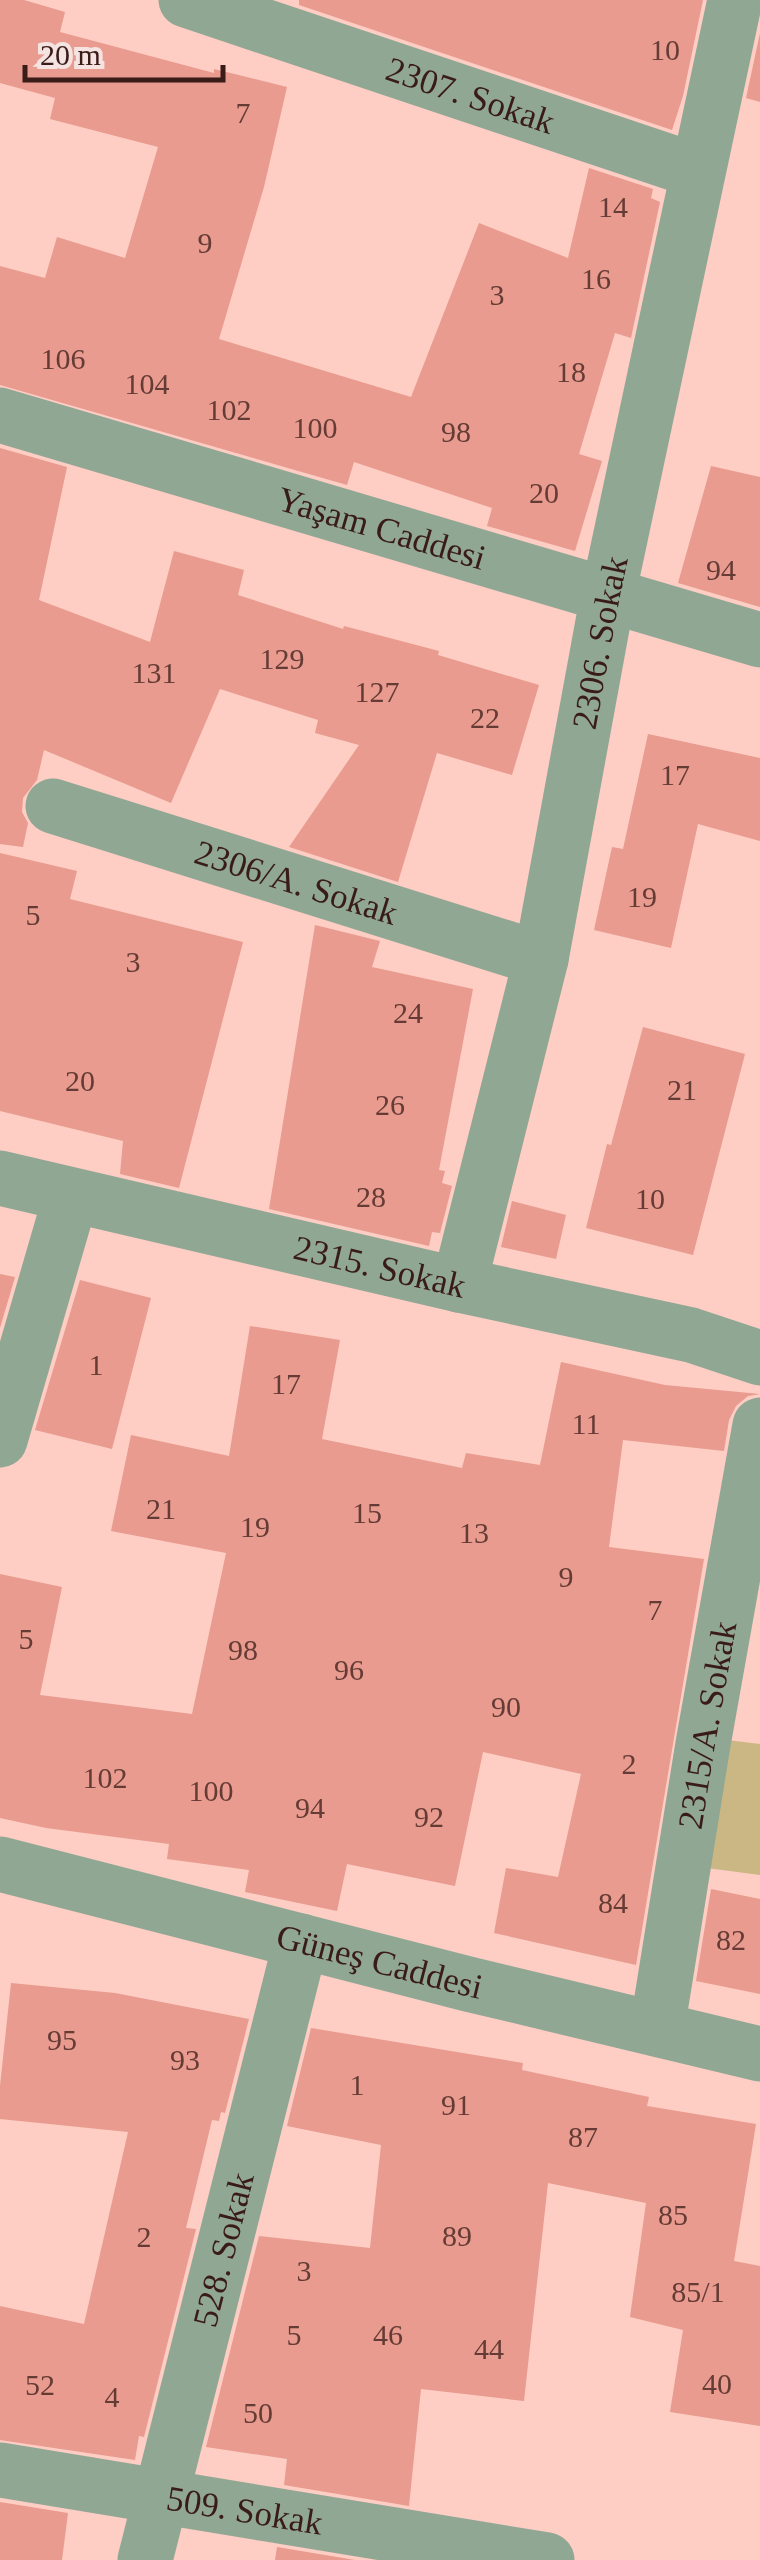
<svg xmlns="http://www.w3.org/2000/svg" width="760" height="2560" font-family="'Times New Roman',serif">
<rect width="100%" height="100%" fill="#fecdc4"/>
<!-- green -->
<path fill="#cab783" d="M727,1740L760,1744V1875L707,1868Z"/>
<!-- building -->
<path fill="#e89b8e" d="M0,0H24L65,12L60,32L214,73V69L287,87L264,187L219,339L411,397L479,223L568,258L589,168L653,189L651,198L660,202L631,338L615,333L579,454L602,461L575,551L487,526L492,508L354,462L347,485L0,385V266L45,278L57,237L125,258L158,147L50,119L55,98L0,83Z
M299,0H703L683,96L672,130L299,5Z
M760,33V102L746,98Z
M0,448L67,467L39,600L150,642L174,551L244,570L238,595L343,629L344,626L439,651L438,655L539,685L512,775L437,753L398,882L289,847L359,745L315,733L318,720L220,689L171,803L44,750L37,780L23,798L22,812L28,823L23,847L0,844Z
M711,466L760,477V607L678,583Z
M648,734L760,758V841L698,824L671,948L594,930L612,847L623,849Z
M0,853L77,871L70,899L243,942L179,1188L120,1174L123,1141L0,1111Z
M315,925L380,941L372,967L473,989L439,1170L445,1171L442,1183L452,1186L440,1233L432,1232L429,1246L269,1209Z
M643,1027L745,1054L693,1255L586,1228L607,1144L611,1145Z
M512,1201L566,1215L556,1259L501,1247Z
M0,1274L15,1277L0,1328Z
M80,1280L151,1298L112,1449L35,1430Z
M250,1326L340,1340L322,1439L462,1468L466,1453L540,1465L561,1362L665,1385L760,1394L748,1396L736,1406L729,1420L724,1451L623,1440L609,1547L704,1559L636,1965L494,1933L506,1868L558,1877L581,1774L483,1752L455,1886L347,1864L337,1911L245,1892L249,1870L167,1859L169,1844L46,1828L0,1818V1574L62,1587L40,1695L192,1714L226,1553L111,1531L131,1435L229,1456Z
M711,1889L760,1899V1994L696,1981Z
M11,1983L115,1993L249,2019L225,2113L221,2112L219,2121L212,2120L186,2228L196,2229L144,2437L139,2436L135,2460L0,2440V2306L84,2324L128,2132L0,2119V2086Z
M311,2028L523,2063L522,2070L649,2097L647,2106L756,2124L734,2261L760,2266V2426L670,2412L683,2330L630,2317L646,2203L548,2183L524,2401L421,2389L409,2506L284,2485L287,2459L206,2447L259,2236L370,2248L381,2145L287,2126Z
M0,2502L68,2513L62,2560H0Z
M277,2547L355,2560H275Z"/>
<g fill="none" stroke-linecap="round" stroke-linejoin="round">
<!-- minor -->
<g stroke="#90a794" stroke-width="55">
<path id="s1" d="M186,0L697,171"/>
<path id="s2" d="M53,806L541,959"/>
<path id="s3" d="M0,1178L459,1285L691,1335L760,1358"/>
<path id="s4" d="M459,1285L541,959L608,595L735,0"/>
<path d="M0,1440L71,1196"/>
<path id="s5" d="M657,2029L703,1744L760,1425"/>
<path id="s6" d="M0,2470L547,2560"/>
<path id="s7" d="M145,2560L301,1941"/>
</g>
<!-- tertiary -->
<g stroke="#90a794" stroke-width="55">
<path id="s8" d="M0,415L760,640"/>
<path id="s9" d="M0,1864L468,1984L760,2054"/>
</g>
</g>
<g text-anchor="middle" stroke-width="9" stroke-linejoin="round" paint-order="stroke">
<!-- number labels -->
<g font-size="30" fill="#653b35">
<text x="665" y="60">10</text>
<text x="243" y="123">7</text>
<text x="613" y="217">14</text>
<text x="205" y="253">9</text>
<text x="596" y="289">16</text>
<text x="497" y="305">3</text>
<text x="63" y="369">106</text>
<text x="571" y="382">18</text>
<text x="147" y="394">104</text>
<text x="229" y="420">102</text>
<text x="315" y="438">100</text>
<text x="456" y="442">98</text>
<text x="544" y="503">20</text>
<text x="721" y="580">94</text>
<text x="282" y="669">129</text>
<text x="154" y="683">131</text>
<text x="377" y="702">127</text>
<text x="485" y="728">22</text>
<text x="675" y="785">17</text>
<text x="642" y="907">19</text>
<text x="33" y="925">5</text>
<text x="133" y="972">3</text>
<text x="408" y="1023">24</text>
<text x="80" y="1091">20</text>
<text x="682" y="1100">21</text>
<text x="390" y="1115">26</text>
<text x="371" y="1207">28</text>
<text x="650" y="1209">10</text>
<text x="96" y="1375">1</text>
<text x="286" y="1394">17</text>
<text x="586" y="1434">11</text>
<text x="161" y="1519">21</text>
<text x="367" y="1523">15</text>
<text x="255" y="1537">19</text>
<text x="474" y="1543">13</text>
<text x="566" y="1587">9</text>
<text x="655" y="1620">7</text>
<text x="26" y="1649">5</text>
<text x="243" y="1660">98</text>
<text x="349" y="1680">96</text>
<text x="506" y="1717">90</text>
<text x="629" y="1774">2</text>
<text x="105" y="1788">102</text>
<text x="211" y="1801">100</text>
<text x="310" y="1818">94</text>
<text x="429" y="1827">92</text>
<text x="613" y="1913">84</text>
<text x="731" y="1950">82</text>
<text x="62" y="2050">95</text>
<text x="185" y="2070">93</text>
<text x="357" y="2095">1</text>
<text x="456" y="2115">91</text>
<text x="583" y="2147">87</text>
<text x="673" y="2225">85</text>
<text x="457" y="2246">89</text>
<text x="144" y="2247">2</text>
<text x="304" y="2281">3</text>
<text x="698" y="2302">85/1</text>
<text x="294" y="2345">5</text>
<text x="388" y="2345">46</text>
<text x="489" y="2359">44</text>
<text x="717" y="2394">40</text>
<text x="40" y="2395">52</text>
<text x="112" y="2407">4</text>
<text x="258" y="2423">50</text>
</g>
<!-- street labels -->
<g font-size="35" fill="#391b17" stroke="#f4e3e0">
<text dy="12" stroke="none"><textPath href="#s1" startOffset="300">2307. Sokak</textPath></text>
<text dy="12" stroke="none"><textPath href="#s8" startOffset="398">Yaşam Caddesi</textPath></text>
<text dy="12" stroke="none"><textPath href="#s4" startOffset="658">2306. Sokak</textPath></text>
<text dy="12" stroke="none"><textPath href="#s2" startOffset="255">2306/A. Sokak</textPath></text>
<text dy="12" stroke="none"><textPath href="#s3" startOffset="390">2315. Sokak</textPath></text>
<text dy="12" stroke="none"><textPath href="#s5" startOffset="308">2315/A. Sokak</textPath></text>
<text dy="12" stroke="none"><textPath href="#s9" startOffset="392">Güneş Caddesi</textPath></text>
<text dy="12" stroke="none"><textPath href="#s7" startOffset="320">528. Sokak</textPath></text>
<text dy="12" stroke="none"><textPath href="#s6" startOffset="248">509. Sokak</textPath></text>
</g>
</g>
<!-- scale -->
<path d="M25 65v15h198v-15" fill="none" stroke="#391b17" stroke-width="5"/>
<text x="40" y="65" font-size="30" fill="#391b17" stroke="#f4e3e0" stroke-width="8" paint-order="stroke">20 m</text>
</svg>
